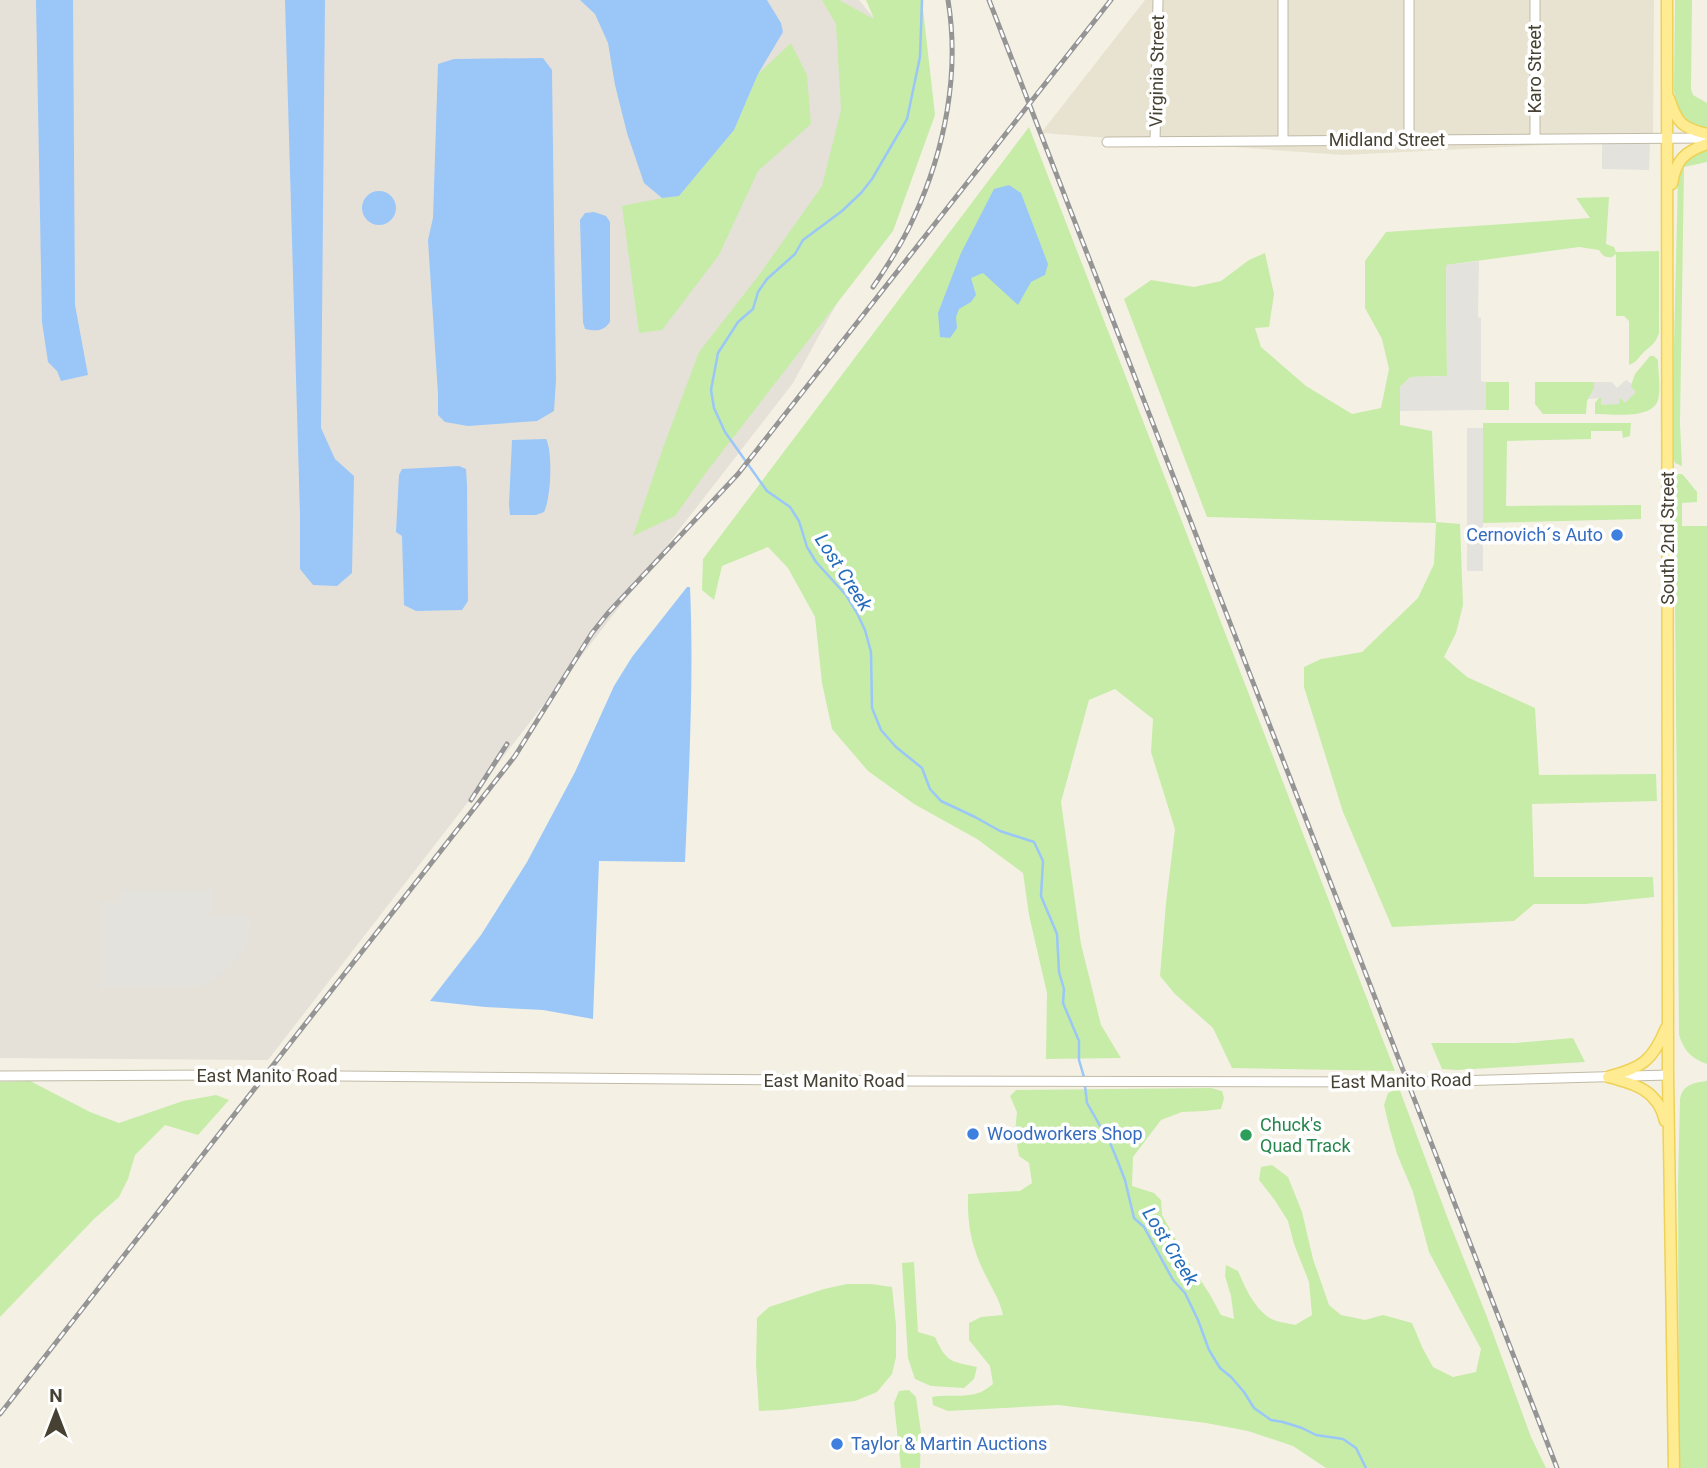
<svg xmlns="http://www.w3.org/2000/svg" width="1707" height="1468" font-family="Roboto,sans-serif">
<rect width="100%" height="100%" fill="#f4f1e4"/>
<!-- residential -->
<path fill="#e8e3d1" d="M1145,0H1654L1653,137L1544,145L1343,155L1041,133Z"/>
<!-- industrial -->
<path fill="#e5e1d9" d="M0,0H859L882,28L892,203L793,383L268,1060L0,1058Z"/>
<!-- green -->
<path fill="#c6eca8" d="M822,0H839L874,19L866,0H922L935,115L893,231L708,470L675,516L633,536L664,445L699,352L759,275L822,186L841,110L836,24Z
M1675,0H1692L1691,89L1693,95L1707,103V127C1683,127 1678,112 1674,91Z
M791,43L807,75L811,124L758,171L719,255L662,330L639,333L622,206L662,198L679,196L734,130L758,74Z
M1029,127L1395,1071L1232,1068L1213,1028L1175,994L1160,976L1166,903L1175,829L1151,752L1153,719L1115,689L1089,700L1061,802L1081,944L1101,1025L1121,1058L1046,1059L1047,993L1029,915L1023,873L977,839L914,804L868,771L832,729L822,683L815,617L788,568L768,547L722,566L714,600L702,590L703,559Z
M1707,148V162L1684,167L1680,424L1682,466L1675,463L1674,459V346L1678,176L1684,160Z
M1609,197L1606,244L1614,247L1616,252L1659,251V333C1655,345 1651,345 1643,353C1637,359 1637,362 1629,365V321L1624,316H1616V254L1612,257C1605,258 1603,256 1599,250L1579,247L1446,265L1447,376L1411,377L1400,387V425L1432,431L1436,522L1460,524L1463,605L1456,633L1444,657L1467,677L1535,708L1539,775L1656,774L1657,801L1532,804L1534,877H1653L1654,897L1586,904H1534L1514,921L1392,927L1343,812L1304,687V667L1321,659L1362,652L1418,598L1434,564L1436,523L1207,517L1124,299L1151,280L1194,287L1221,281L1249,260L1265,253L1274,294L1269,327L1255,328L1261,347L1306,386L1352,414L1381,408L1389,369L1382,339L1365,308V261L1386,232L1590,218L1576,198Z
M1650,356H1654L1658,360C1658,372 1661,388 1658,400C1652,420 1611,414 1595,414V403L1599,398H1601V404L1620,397L1625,402L1635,374Z
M1486,382H1509V410H1486Z
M1535,382H1594V389L1587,401L1586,414H1543L1535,404Z
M1483,423H1631L1630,436L1623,438L1622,431H1591V439L1507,441L1506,506L1641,505V519L1483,523Z
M1676,474H1682L1684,476L1697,492V502L1682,503V526H1707V1064C1692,1059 1684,1051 1679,1035L1674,491Z
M1573,1038L1585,1062L1457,1070L1442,1069L1431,1043H1515Z
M30,1081L90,1112L119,1123L183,1101L216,1095L229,1100L198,1135L165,1125L135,1155L128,1179L119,1197L94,1219L0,1317V1082Z
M1707,1081V1468H1679L1678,1182L1680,1099C1683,1084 1694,1083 1707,1081Z
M1211,1088L1222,1091L1224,1098L1221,1109L1204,1111L1182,1112L1161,1120L1133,1157L1132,1186L1154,1193L1161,1200L1162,1215L1189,1263L1209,1293L1221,1315L1234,1319L1231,1296L1225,1276L1226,1265L1238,1271C1245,1287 1253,1306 1268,1317C1275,1322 1287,1323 1295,1325L1312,1315L1309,1282L1294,1244L1288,1221L1274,1199L1259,1180L1261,1167L1272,1165L1288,1177L1302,1212L1313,1259L1329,1305L1341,1315L1365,1320L1383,1315L1412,1323L1423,1349L1433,1367L1453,1377L1476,1372L1481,1349L1429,1252L1413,1192L1397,1154L1389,1126L1384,1105L1388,1093L1399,1088L1448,1219L1487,1317L1531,1437L1546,1468H1326L1293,1446L1248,1431L1206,1423L1058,1405L948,1411L933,1405L932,1397C947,1394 963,1398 978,1393C983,1392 989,1387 993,1384L990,1366L969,1340V1323L981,1317L1003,1315C1000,1301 994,1292 988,1280C972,1250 967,1227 968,1194L1020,1191L1032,1183L1029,1163L1019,1156L1015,1132L1017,1112L1010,1096L1016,1090Z
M914,1262L918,1332L935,1337C947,1363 950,1361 977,1367L974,1379L964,1388L931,1386L915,1379L908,1358L902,1263Z
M847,1284H871L892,1287L896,1325V1357L892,1374L877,1392L855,1401L781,1410L759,1411L756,1365L757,1318L769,1307L824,1289Z
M909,1390L916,1397L921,1432L920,1468H901L894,1403L899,1391Z"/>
<!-- parking -->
<path fill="#e4e2dd" d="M1602,142L1650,143L1649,170L1602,169Z
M1479,261L1478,317L1481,318V381L1486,382V410L1400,411V387L1410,377L1447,376L1446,265Z
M1626,380L1632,384L1631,387L1636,392L1625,403L1620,397L1619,404L1601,405V398L1588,399L1594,389V382H1612L1617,388Z
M1467,428H1483V571H1467Z
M120,890H211V915H250L249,937L243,950L231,964L217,976L203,985L196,986H112L105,989L101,995V902H120Z"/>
<!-- water -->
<path fill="#9ac7f7" d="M36,0H73L75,305L88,375L61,381L57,371L48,362L42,322Z
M285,0H325L321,428L335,459L354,476L352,573L337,586L313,585L300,569V515Z
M580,0H767L781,23L783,32L758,74L734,130L679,196L662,198L644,183L627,133L615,85L608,43L595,14Z
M543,58L552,70L556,380L554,411L537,421L468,426L445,422L438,415V394L428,240L433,218L438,64L454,59Z
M1009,185L1021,193L1048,264L1045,275L1031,282L1018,305L983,273L971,278L976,295L971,302L959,309L956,317L957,328L950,338L940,337L938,313L961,253L994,189Z
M362 208a17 17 0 1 1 34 0a17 17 0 1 1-34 0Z
M594,212L606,216L610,222V322C603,332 596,331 585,329L583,322L580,220L585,213Z
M546,439C553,452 551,498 544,512L536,515H510L509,505L512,440Z
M459,466L466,469L467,485L468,601L462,610L416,611L404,605L402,536L396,532L399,475L402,469Z
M687,587H690C694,679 689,770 685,862L599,861L593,1019L543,1010L485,1007L430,1001L481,935L527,862L575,772L614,686L632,657Z"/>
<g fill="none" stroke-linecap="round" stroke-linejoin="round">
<!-- stream -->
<path stroke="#9ac7f7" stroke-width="2.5" d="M922,0L920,57L907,119L872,179L861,193L842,211L803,240L795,254L767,279L758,292L753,309L738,322L718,353L711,390L714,408L725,432L767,491L790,507L799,521L807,547L816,562L846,595L857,613L865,630L871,652L872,708L881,730L896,747L922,768L930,789L941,801L975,817L1000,831L1034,842L1043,861L1041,896L1057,934L1059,972L1064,989L1063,1003L1079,1041V1060L1084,1077L1087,1103L1111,1145L1118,1162L1125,1180L1134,1218L1144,1227L1173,1280L1185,1293L1198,1320L1209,1350L1220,1368L1231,1377L1244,1392L1254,1408L1271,1420L1283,1422L1302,1428L1316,1435L1343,1439L1356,1448L1366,1468"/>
<!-- minor casing -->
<g stroke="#c0baa6" stroke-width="11">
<path id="minor" d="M1283,0V141
M1409,0V141
M1535,0V138
M1107,142L1707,138
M1155,142L1158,0
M0,1076L226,1075
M338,1076L892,1081L1418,1082L1668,1075"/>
</g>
<!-- major casing -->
<g stroke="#eed157" stroke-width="13">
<path id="major" d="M1667,0L1668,1075L1674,1468
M1669,98C1677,123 1682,128 1707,134
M1672,184C1676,160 1684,152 1707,144
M1610,1076C1642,1068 1653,1060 1666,1028
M1608,1077C1635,1084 1658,1090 1665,1121"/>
</g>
<!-- minor -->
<use href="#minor" stroke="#fff" stroke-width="9"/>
<!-- major -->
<use href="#major" stroke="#ffeb91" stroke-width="10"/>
<!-- rail casing -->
<g stroke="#959595" stroke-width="5">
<path id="rail" d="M989,0L1557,1468
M873,287C888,265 903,242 914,217C945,150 960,73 948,0
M471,800L507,744
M0,1414L515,756L592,633L608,613L738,474L1111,0"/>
</g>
<!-- rail -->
<use href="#rail" stroke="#fff" stroke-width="2.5" stroke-dasharray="8" stroke-linecap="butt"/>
<!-- minor-bridge casing -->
<g stroke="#c0baa6" stroke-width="11" stroke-linecap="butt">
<path id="minor-bridge" d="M226,1075L338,1076"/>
</g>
<!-- minor-bridge -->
<use href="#minor-bridge" stroke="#fff" stroke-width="9"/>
</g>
<!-- markers -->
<g fill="#3f7fe0" stroke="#fff" stroke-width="2.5">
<circle cx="1617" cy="535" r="7"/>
<circle cx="973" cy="1134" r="7"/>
<circle cx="837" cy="1444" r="7"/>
</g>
<circle fill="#2e9e5b" stroke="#fff" stroke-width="2.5" cx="1246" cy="1135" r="7"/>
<g text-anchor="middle" stroke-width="7" stroke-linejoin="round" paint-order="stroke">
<!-- street labels -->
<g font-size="18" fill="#464133" stroke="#fff">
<text transform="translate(1535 69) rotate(-90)" y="6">Karo Street</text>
<text transform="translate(1157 71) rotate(-89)" y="6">Virginia Street</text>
<text x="1387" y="146">Midland Street</text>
<text transform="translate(1668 538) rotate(-90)" y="6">South 2nd Street</text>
<text x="267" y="1082">East Manito Road</text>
<text x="834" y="1087">East Manito Road</text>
<text transform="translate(1401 1081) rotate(-1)" y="6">East Manito Road</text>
</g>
<!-- shop labels -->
<g font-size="18" fill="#366cbe" stroke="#fff" text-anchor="start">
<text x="1603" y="541" text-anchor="end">Cernovich´s Auto</text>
<text x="987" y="1140">Woodworkers Shop</text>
<text x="851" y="1450">Taylor &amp; Martin Auctions</text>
</g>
<!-- leisure labels -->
<g font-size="18" fill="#27864d" stroke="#fff" text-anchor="start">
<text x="1260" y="1131">Chuck's<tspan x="1260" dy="21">Quad Track</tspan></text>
</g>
<!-- water labels -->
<g font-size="19" font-style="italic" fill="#236bbb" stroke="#fff">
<text transform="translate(844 572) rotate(57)" y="7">Lost Creek</text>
<text transform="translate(1171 1246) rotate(58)" y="7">Lost Creek</text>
</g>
</g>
<!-- north arrow -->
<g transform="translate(56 1412)" stroke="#ffffff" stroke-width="5" paint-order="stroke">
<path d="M0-5L12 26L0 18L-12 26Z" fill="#464133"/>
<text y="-10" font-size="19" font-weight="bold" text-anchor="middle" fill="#464133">N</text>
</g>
</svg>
